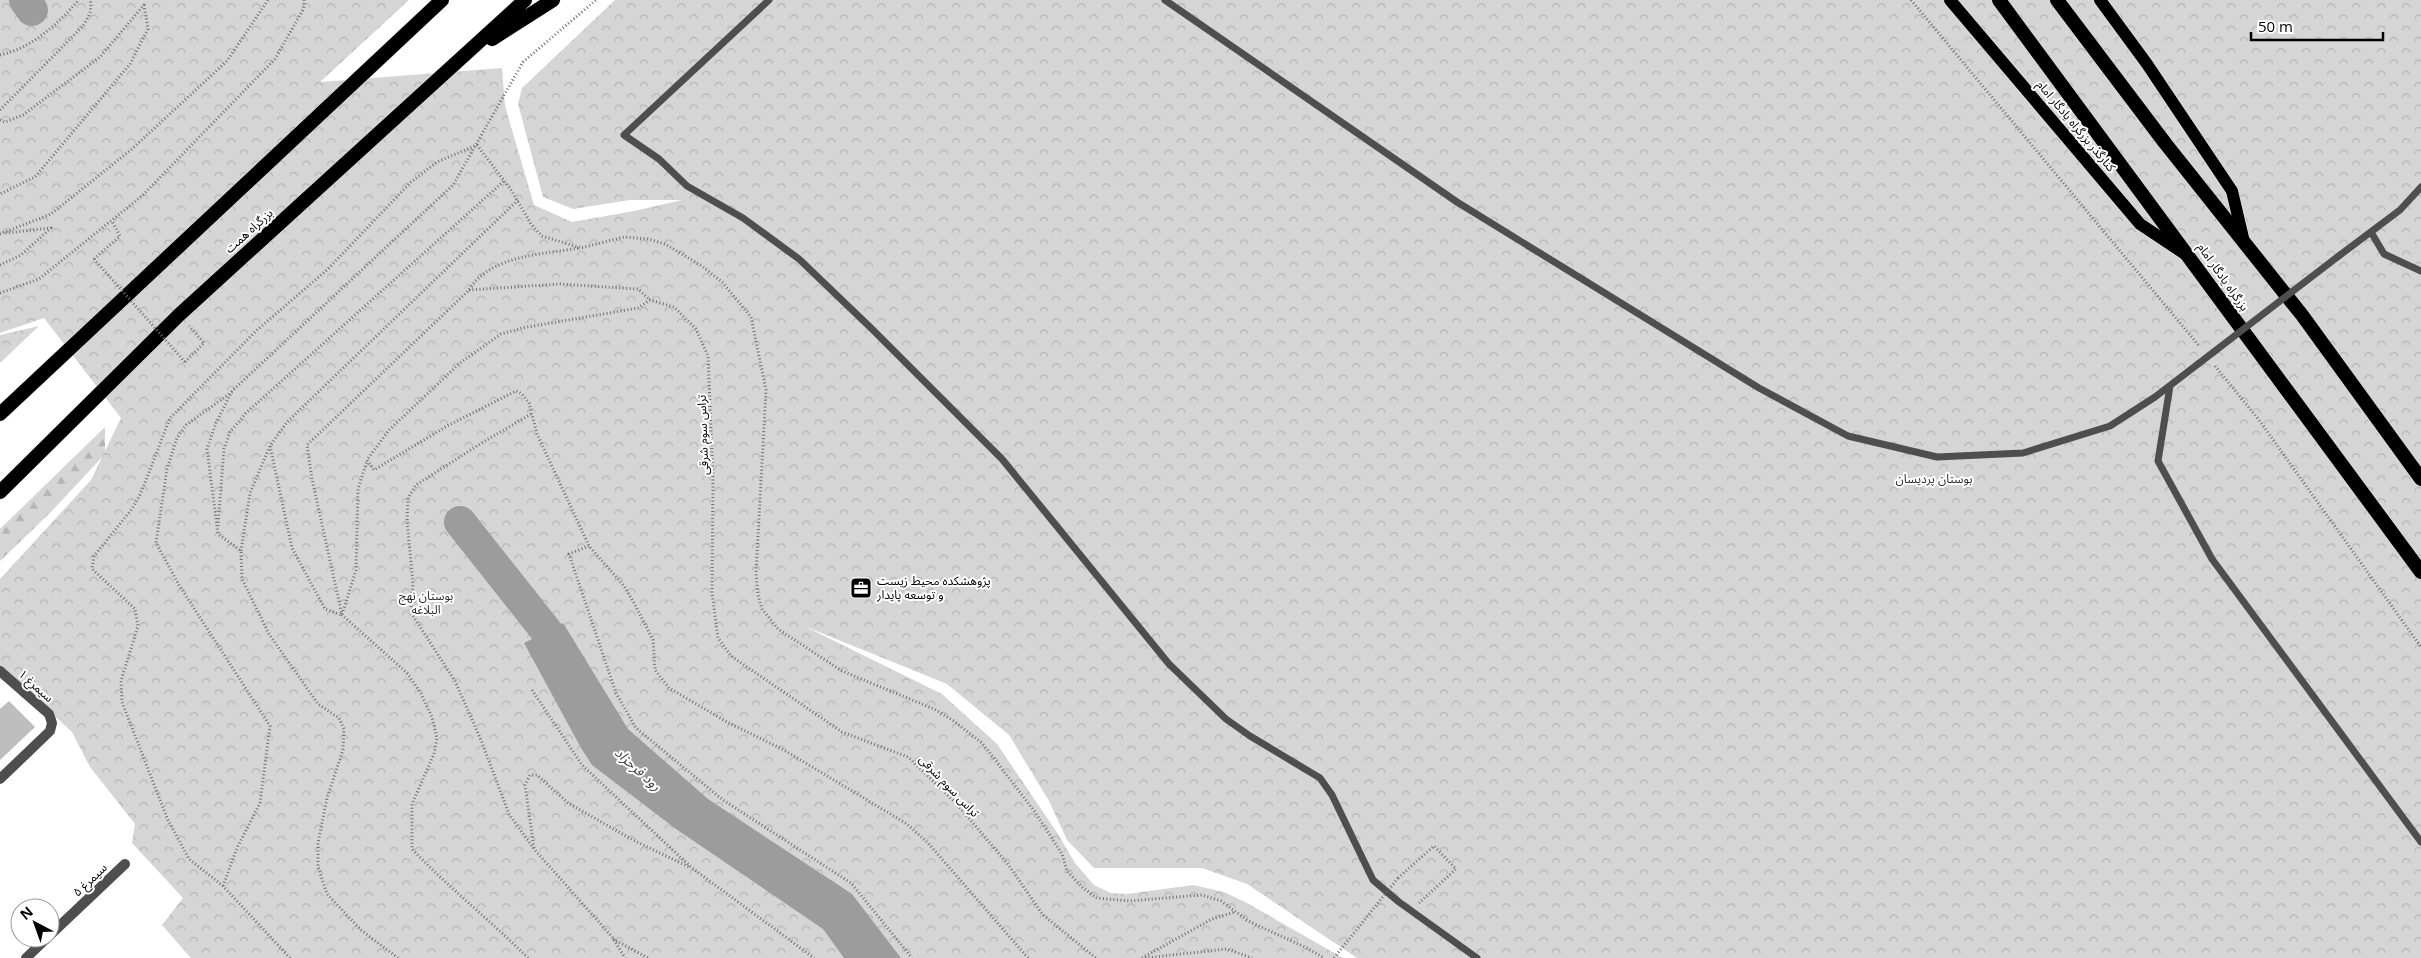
<svg xmlns="http://www.w3.org/2000/svg" width="2421" height="958" font-family="'Open Sans','Noto Sans Arabic',sans-serif">
<defs>
<pattern id="forest-firs" width="22" height="20" patternUnits="userSpaceOnUse" patternTransform="scale(1.25)"><rect width="22" height="20" fill="#d5d5d5"/><path d="M5 1l3.5 6h-7zM16 11l3.5 6h-7z" fill="#b5b5b5"/></pattern>
<pattern id="park-crowns" width="20" height="18" patternUnits="userSpaceOnUse" patternTransform="scale(1.25)"><rect width="20" height="18" fill="#d5d5d5"/><path d="M2 6a3 3 0 1 1 6 0M12 15a3 3 0 1 1 6 0" fill="none" stroke="#b5b5b5"/></pattern>
</defs>
<rect width="100%" height="100%" fill="#fff"/>
<!-- forest -->
<path fill="url(#forest-firs)" d="M105,427V454L51,512L0,561V529Z"/>
<!-- park -->
<path fill="url(#park-crowns)" d="M0,0H409L320,82L502,68L505,106L534,205L572,222L634,211L682,200H630L573,209L543,197L518,104L522,88L615,0H2421V958H1357L1247,884L1202,868H1094L1067,840L1049,801L1009,735L947,684L804,626L942,694L997,744L1058,834L1075,863L1094,885L1111,893L1127,894L1193,885L1224,892L1247,903L1343,958H191L162,925L183,898L132,843L135,824L90,767L72,732L0,666V579L91,480L121,418L44,318L0,333Z
M39,326L0,363V335Z"/>
<!-- water -->
<path fill="#9c9c9c" d="M563,623L628,729L708,799L852,894L901,958H844L823,929L676,829L592,765L581,748L524,643Z"/>
<g fill="none" stroke-linecap="round" stroke-linejoin="round">
<!-- river -->
<path stroke="#9c9c9c" stroke-width="32" d="M25,0L32,10
M460,522L559,647L570,668"/>
</g>
<!-- building -->
<path fill="#bebebe" d="M9,701L35,727L0,760V709Z"/>
<g fill="none" stroke-linecap="round" stroke-linejoin="round">
<!-- primary casing -->
<g stroke="#dbdbdb" stroke-width="14">
<path id="primary" d="M1950,0L2140,224L2185,254
M2100,0L2147,64L2232,191L2244,242"/>
</g>
<!-- trunk casing -->
<g stroke="#dbdbdb" stroke-width="15">
<path id="trunk" d="M1999,0L2421,572
M2057,0L2165,143L2302,315L2421,479
M492,39L553,0
M0,414L442,0
M0,492L179,315L525,0"/>
</g>
<!-- path -->
<path stroke="#707070" stroke-width="3" stroke-dasharray="1 2.5" stroke-linecap="butt" d="M1911,0L2200,347
M0,55C33,48 57,24 79,0
M0,110L83,26C88,18 93,10 90,0
M0,120L5,122L23,115L100,57L144,5L148,29L130,64L35,177L0,194
M0,234L51,214L132,149L227,61L268,0
M94,259L120,236L112,221
M0,265L21,255L51,228L5,233
M469,290L560,284L638,289L650,300
M0,293L39,279L143,195L275,59L304,8V0
M185,362L204,343L189,326
M2215,366L2259,420L2421,647
M531,414L480,444L416,485L408,498L407,521L413,583L411,613L455,681L481,740L509,814L534,849L613,938L625,958
M270,446L292,548L325,609L342,615L356,570L358,489L367,461
M218,526L224,449L230,432L246,413L504,181
M589,546L569,554L616,693L636,728L723,800L851,883L912,958
M241,551L250,493L270,446L287,422L518,200
M532,690L582,765L692,868L814,958
M534,848L525,785L530,775H537L568,803L633,840L689,867
M1398,878L1434,846L1456,869L1419,903
M223,886L237,848L260,803L270,726L179,585L156,543L167,469L177,438L186,425L232,392
M1246,920L1307,948L1324,958
M613,939L648,958
M290,958L223,886L189,859L167,818L122,702L121,681L138,626L135,609L92,569L94,556L132,509L141,493L170,418L257,330L327,270L411,182L437,162L477,145L511,190L531,224L542,236L581,248L624,237L648,239L665,244L702,266L723,283L751,317L766,390L756,573L758,595L762,609L778,629L842,671L934,709L954,721L982,743L1035,812L1062,854L1067,871L1083,888L1097,898L1129,901L1202,895L1221,901L1247,920
M398,958L361,930L327,894L318,867V843L327,798L343,750L344,729L339,718L318,704L269,634L242,579L241,551L218,534L207,449L216,423L232,391L453,185L523,62L596,0
M528,958C490,920 449,888 412,849V804L434,754L437,738L432,717L420,692L407,673L342,615L312,479L307,445L469,290C490,255 544,254 580,248
M1028,958L928,843L907,824L784,750L727,722L669,688L655,670L653,640L634,603L624,586L589,546L537,434L529,403L522,394L516,391L447,426L374,470L367,460L389,430L460,363L501,334L522,328L638,308L650,300L674,307L696,329L708,356L713,479L712,593L718,638L731,656L842,732L908,757L956,803L1007,863L1043,915L1096,958
M1142,958L1212,919L1235,912
M1145,958L1227,949L1252,958"/>
<!-- service -->
<path stroke="#4e4e4e" stroke-width="7" d="M769,0L624,135L659,159L687,186L743,218L799,259L871,328L1002,459L1169,664L1226,719L1250,736L1320,778L1332,795L1373,880L1399,902L1477,958
M1165,0L1457,202L1759,388L1848,436L1937,457L2023,453L2110,426L2155,397L2198,364
M2371,232L2384,254L2421,271
M2340,255L2400,210L2421,187
M2170,386L2158,461L2212,559L2421,842"/>
<!-- minor -->
<path stroke="#4e4e4e" stroke-width="10" d="M0,671L49,714L52,723L50,731L0,779
M50,935L125,864
M26,958L47,938"/>
<!-- primary -->
<use href="#primary" stroke="#000" stroke-width="12"/>
<!-- trunk -->
<use href="#trunk" stroke="#000" stroke-width="14"/>
<!-- path-bridge -->
<path stroke="#707070" stroke-width="3" stroke-dasharray="1 2.5" stroke-linecap="butt" d="M94,259L185,362
M1334,958L1398,878"/>
<!-- service-bridge -->
<path stroke="#4e4e4e" stroke-width="7" d="M2198,364L2340,255"/>
</g>
<!-- icons -->
<defs>
<g id="office-square" transform="scale(1.125)"><rect x="-9" y="-9" width="18" height="18" rx="4" fill="#000" stroke="#fff"/><path d="M-6-3h4V-5.5h4V-3h4V5H-6ZM-1-4.5V-3h2v-1.5ZM-6 0V1H6V0Z" fill="#fff"/></g>
</defs>
<g fill-rule="evenodd">
<use href="#office-square" x="861" y="588"/>
</g>
<g text-anchor="middle" stroke-width="4" stroke-linejoin="round" paint-order="stroke">
<!-- street labels -->
<g font-size="12" fill="#000" stroke="#fff">
<text transform="translate(2076 126) rotate(50)" y="4">کنارگذر بزرگراه یادگار امام</text>
<text transform="translate(249 231) rotate(-42)" y="4">بزرگراه همت</text>
<text transform="translate(2223 277) rotate(55)" y="4">بزرگراه یادگار امام</text>
<text transform="translate(703 435) rotate(-92)" y="4">تراس سوم شرقی</text>
<text transform="translate(36 686) rotate(42)" y="4">سیمرغ ۱</text>
<text transform="translate(949 786) rotate(46)" y="4">تراس سوم شرقی</text>
<text transform="translate(90 880) rotate(-44)" y="4">سیمرغ ۵</text>
</g>
<!-- park labels -->
<g font-size="12" fill="#2c2c2c" stroke="#fff">
<text x="1934" y="483">بوستان پردیسان</text>
<text x="426" y="600">بوستان نهج<tspan x="426" dy="14">البلاغه</tspan></text>
</g>
<!-- poi labels -->
<g font-size="12" fill="#000" stroke="#fff" text-anchor="start">
<text x="877" y="585">پژوهشکده محیط زیست<tspan x="877" dy="14">و توسعه پایدار</tspan></text>
</g>
<!-- water labels -->
<g font-size="14" font-style="italic" fill="#3d3d3d" stroke="#fff">
<text transform="translate(638 769) rotate(42)" y="5">رود فرحزاد</text>
</g>
</g>
<!-- north arrow -->
<g transform="translate(35 923) rotate(319)"><circle r="24" fill="#ffffff" stroke="#999999"/>
<path d="M0-4L9 19L0 12L-9 19Z" fill="#000000"/>
<text y="-8" font-size="14" font-weight="bold" text-anchor="middle" fill="#000000">N</text>
</g>
<!-- scale -->
<path d="M2251 32v8h132v-8" fill="none" stroke="#000000" stroke-width="2.5"/>
<text x="2258" y="32" font-size="15" fill="#000000" stroke="#ffffff" stroke-width="4" paint-order="stroke">50 m</text>
</svg>
